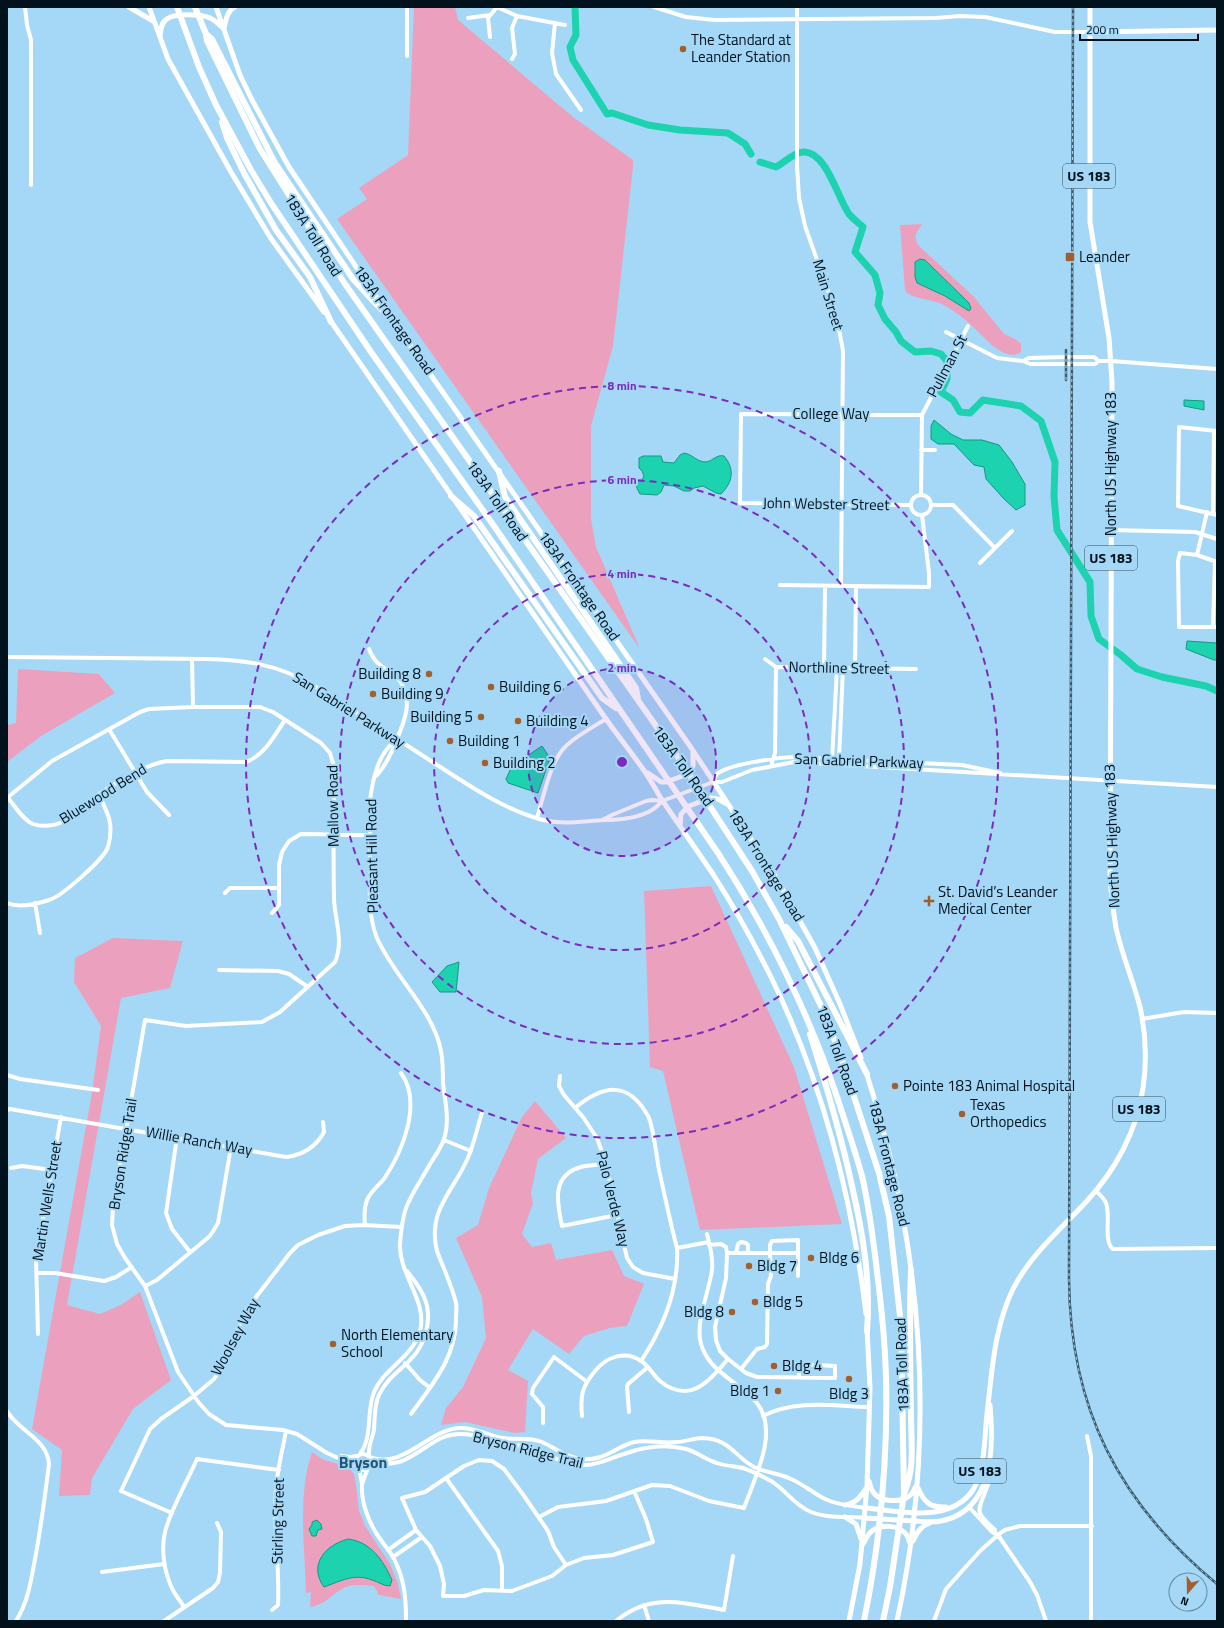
<svg xmlns="http://www.w3.org/2000/svg" width="1224" height="1628" font-family="'Titillium Web',sans-serif">
<rect width="100%" height="100%" fill="#a5d8f6"/>
<!-- green -->
<path fill="#eba1bd" d="M414,7H455L458,20L573,117L633,160V167L613,346L591,426V519L596,547L640,649L337,219L367,199L359,188L408,155Z
M922,224C917,233 913,233 918,245L974,297L1004,334L1015,339L1021,344V352C1004,364 981,333 970,324C962,317 950,307 939,303C929,299 916,299 907,293L905,290L900,225Z
M18,669L99,674L115,693L41,736L7,762V725L16,723Z
M711,886L794,1067L842,1224L700,1230L663,1071L650,1067L644,891Z
M113,938L183,941L170,988L121,998L67,1305L100,1314L121,1305L140,1292L171,1380L133,1409L92,1478L90,1495L59,1496L62,1450L32,1429L92,1093L101,1026L74,982L75,958Z
M535,1101L566,1138L538,1159L531,1193L533,1203L522,1234L532,1247L551,1243L556,1260L612,1250L624,1276L644,1284L627,1326L610,1328L584,1336L569,1354L533,1329L508,1370L528,1381L525,1432L515,1433L465,1422L441,1425L446,1408L463,1387L486,1338L482,1297L456,1238L478,1225L489,1188L522,1117Z
M312,1452L322,1459L348,1467L354,1474L356,1485L359,1511L365,1526L390,1564L398,1584L401,1599L379,1595L374,1586C363,1585 350,1583 340,1590C328,1598 325,1604 310,1607L311,1592L306,1593C305,1548 297,1496 312,1452Z"/>
<!-- water -->
<path fill="#1cd2af" stroke="#149883" d="M920,259L925,260L969,303L971,309L969,311L945,296L917,283L915,277V262Z
M1184,400L1204,401V410L1184,406Z
M934,420L951,434L963,440H982L999,445L1012,462L1025,484V505L1016,510L1004,499L986,479L984,467L974,465L954,444H938L931,439V426Z
M684,453C692,454 697,462 706,462C713,461 717,454 724,456C735,469 733,482 721,494L716,493L703,486L694,488L690,491H684L674,486L664,485L661,492L657,495L640,494C637,489 635,485 638,480H642L644,476L642,471L639,468V458L643,456H661L663,462L674,463L680,455Z
M1187,641L1217,643V660H1214L1186,649Z
M542,746L550,758L538,793L508,783L506,779L512,766Z
M459,962L456,992H440L432,982L447,966Z
M317,1520L321,1524L322,1529L318,1530L316,1536H312L309,1529L312,1525V1522Z
M348,1539C371,1542 383,1560 392,1580L390,1586C383,1586 379,1582 372,1580C354,1573 341,1581 324,1587C308,1565 325,1545 348,1539Z"/>
<g fill="none" stroke-linecap="round" stroke-linejoin="round">
<!-- river -->
<path stroke="#1cd2af" stroke-width="7" d="M575,7L576,35L570,47L573,60L607,114L612,113L648,125L680,130L728,133L745,144L751,154
M760,162L776,167C785,162 793,153 803,152C826,150 838,199 849,214C853,219 859,223 863,227L855,252L875,275L880,293L878,305L885,319L896,332L901,341L915,352L931,351L941,354L947,361V379L941,392L953,400L960,412L970,413L983,400L1021,406L1041,421L1055,462L1054,496L1057,530L1090,582L1091,616L1099,639L1121,655L1137,669L1162,677L1206,686L1217,691"/>
<!-- minor -->
<path stroke="#fff" stroke-width="4" d="M25,7L27,25L31,40V185
M407,7V56
M497,7L517,16L565,25
M654,7L686,17L715,20L936,18L960,16L985,17L1055,32H1090
M797,7V166L799,198L805,226L833,305L838,324L843,351L841,586
M468,18L490,15
M555,23L552,53L556,74L581,110
M490,37L488,18L497,7
M512,59L515,54L512,28L517,16
M946,332L997,358L1023,361L1030,364H1095L1099,361H1111L1217,369
M1023,361L1029,358L1066,357H1094L1099,361
M1217,431L1179,427L1178,506L1217,515
M921,450H935
M921,495L922,415L968,326
M911 505a10 10 0 1 1 20 0a10 10 0 1 1-20 0Z
M911,505L740,503L741,414L922,415
M931,505H953L995,548
M1213,514L1214,431
M1111,530L1195,532L1217,539
M1197,555L1207,512
M1217,562L1197,555L1180,553L1178,561L1179,627H1217
M980,563L1012,531
M780,585L929,587V573L922,515
M1213,627L1215,561
M369,649C377,670 390,667 400,681C413,701 405,720 397,739C392,752 386,766 376,776
M7,657L206,659C245,660 276,664 311,684C351,709 391,735 431,761C467,784 502,809 543,820C564,825 583,821 604,820C623,820 650,817 662,801
M192,659L193,707
M765,659L776,667L916,669
M824,668L825,586
M855,668L856,586
M109,729L147,792L169,815
M832,760L837,668
M839,760L843,668
M771,766L775,753L776,667
M713,782C714,779 715,776 717,774C729,764 776,758 791,757L962,765L1000,773
M7,798L52,761L140,712L149,709L193,707H260L273,712L321,743L330,753L334,767C334,811 333,855 334,899C335,921 344,941 335,962L280,1012L262,1022L186,1026L145,1020L113,1206L112,1225L117,1244L125,1258L145,1286L178,1372L199,1403L209,1414L226,1425L283,1430L297,1434L327,1453L356,1466
M8,798C15,806 23,820 33,824C41,827 53,826 60,823C68,820 73,812 79,808C101,792 141,765 167,761L246,762C265,755 274,736 285,720
M537,818C544,796 550,760 567,745C578,735 593,727 606,719
M602,820L612,815L646,801L652,800L662,801L713,782H722L752,770L794,762L1217,787
M225,893L230,888H279
M7,903C19,908 37,904 49,900C61,897 104,859 108,847C114,825 109,815 99,795
M35,903L40,933
M272,913L279,905V865L282,852L289,841L301,834L370,835
M219,970L278,971L289,974L308,987
M1142,1019L1184,1012L1217,1013
M7,1075L20,1079L98,1090
M560,1076L559,1086L564,1095L583,1117L597,1138L606,1164L627,1258L633,1267L643,1273L675,1279
M575,1108C603,1085 628,1080 648,1116C653,1125 657,1158 659,1170C665,1196 670,1222 677,1248C679,1289 663,1328 641,1361
M7,1110L10,1109L286,1157C302,1155 316,1147 324,1132L323,1122
M177,1137L166,1213L172,1229L190,1252
M444,1140L471,1151
M606,1164C598,1165 589,1165 581,1167C551,1175 557,1203 562,1226L617,1215
M11,1168L22,1166L52,1170
M1096,1191C1100,1195 1104,1198 1106,1203C1111,1215 1103,1242 1113,1249L1217,1248
M365,1225C364,1216 364,1208 367,1200C370,1192 378,1186 384,1179C402,1152 423,1103 401,1073
M709,1245L721,1244L726,1247L727,1253H770L771,1276L768,1284L767,1344L765,1347L757,1349L741,1369
M677,1248L709,1242
M727,1253L726,1278L715,1327L716,1340L720,1351L728,1359
M736,1253L738,1244L741,1242L746,1243L748,1245V1253
M798,1253V1240L772,1241L770,1245V1253H798V1276
M37,1273H55L104,1281L116,1277L132,1267
M145,1286L157,1280L210,1236L218,1223L231,1147
M38,1334L36,1259L61,1117
M405,1363L420,1380L430,1388
M7,1411C19,1432 47,1438 49,1464C45,1496 41,1528 35,1559C31,1581 28,1602 16,1621
M629,1412L627,1387L628,1384L648,1367
M411,1414C432,1385 457,1356 456,1318C456,1314 457,1308 456,1303C452,1286 443,1267 437,1251C427,1211 452,1193 467,1160C474,1145 477,1128 482,1113
M582,1416C580,1395 582,1387 595,1371C606,1357 625,1350 641,1361C649,1366 653,1375 660,1381C667,1387 676,1391 685,1391C702,1391 718,1371 728,1359L746,1373L757,1377L835,1378V1366L799,1364V1377
M763,1416C795,1399 834,1406 869,1407
M543,1423V1407L532,1394L533,1388L554,1357L586,1381
M1087,1436L1091,1456V1621
M355 1462a8 8 0 1 1 16 0a8 8 0 1 1-16 0Z
M360,1454C373,1437 366,1412 374,1392C384,1368 413,1357 420,1331C428,1301 398,1274 400,1243C401,1232 402,1221 405,1211C410,1195 422,1179 430,1164C435,1156 441,1148 444,1139C450,1121 445,1101 443,1083C443,1073 443,1061 441,1051C433,1009 394,977 377,938C368,916 370,891 370,868C370,845 370,823 370,800C373,778 378,753 397,739
M369,1455C368,1446 373,1437 374,1429C375,1418 374,1405 379,1395C387,1378 399,1372 411,1359C426,1344 433,1317 424,1297C420,1287 413,1279 407,1271
M341,1456L351,1457L357,1456
M370,1457C403,1470 428,1430 459,1428C475,1427 488,1436 503,1438C516,1440 529,1437 542,1442C556,1448 566,1458 583,1459C605,1461 615,1447 634,1442C648,1439 662,1444 676,1442C685,1442 693,1438 703,1438C730,1439 734,1456 754,1467C766,1473 779,1473 791,1479C803,1484 813,1493 825,1499C837,1505 852,1506 866,1508
M990,1463C995,1483 976,1503 980,1513C982,1519 990,1525 995,1530V1532
M369,1467C380,1463 391,1465 402,1461C417,1455 429,1443 444,1437C464,1429 483,1439 503,1443C512,1445 521,1445 530,1448C547,1453 565,1466 584,1465C599,1465 610,1458 624,1454C643,1447 666,1444 686,1449C697,1452 706,1460 717,1463C725,1466 734,1466 743,1468C752,1471 762,1476 771,1481C785,1489 795,1506 811,1512C828,1519 848,1516 865,1518
M359,1468L362,1484L368,1468
M446,1478L498,1551L502,1566V1590
M362,1484C361,1500 367,1518 375,1531C381,1542 390,1550 395,1561C405,1581 406,1600 406,1621
M969,1507L992,1532L998,1535L1030,1582L1037,1595L1046,1621
M172,1513L121,1491L150,1429L161,1419L194,1396L214,1379L218,1373L246,1310L290,1253L298,1245L318,1235L345,1226L363,1225L402,1227
M539,1517L558,1507L606,1501L652,1485L670,1486L709,1501L744,1508C754,1479 778,1435 759,1406C751,1393 734,1384 723,1374C712,1366 702,1353 700,1339C697,1318 709,1291 712,1270C713,1259 710,1245 707,1234
M388,1550L416,1530
M393,1557L422,1537
M566,1565L554,1547L548,1531L522,1493L504,1469L492,1461L479,1460L464,1466L425,1492L402,1498L416,1530L430,1546L440,1566L444,1584L443,1596H464L484,1590L512,1591L552,1576L566,1565L584,1558L613,1555L653,1542L646,1519L634,1491
M102,1572L164,1564
M644,1605L649,1621
M184,1607C180,1600 174,1594 171,1586C164,1570 161,1549 165,1532C170,1511 188,1480 197,1459L279,1470
M272,1610L278,1605C280,1563 272,1521 277,1479C279,1463 283,1447 286,1431
M164,1621L213,1588L218,1582L220,1573L221,1532L217,1523
M616,1621C651,1592 683,1603 724,1610L733,1556
M934,1621L946,1589L980,1551L999,1534L1005,1530L1020,1526H1092"/>
<!-- major -->
<path stroke="#fff" stroke-width="5" d="M129,7L153,21
M149,7L168,59L231,172L270,237L324,312
M216,7L240,75L252,100L289,167L375,295L692,749L774,874L815,948L840,1004L861,1058
M224,28C226,20 227,11 235,7
M1090,32L1217,30
M160,36C161,30 161,22 167,19C174,13 202,14 210,18C215,20 219,25 223,28
M330,320L606,719C618,736 631,752 643,769C650,779 656,790 662,800C679,825 696,849 713,874C734,907 753,941 770,975C823,1082 852,1197 866,1314
M648,773L661,782H666L688,774L693,766V752
M680,826L681,814L689,806L710,798L718,799L727,804
M866,1072C924,1250 937,1437 897,1621
M869,1481C870,1485 871,1490 874,1493C880,1502 901,1503 909,1496C913,1494 914,1489 916,1486
M918,1488C924,1502 930,1508 946,1507
M845,1505C857,1503 861,1496 867,1487
M866,1508C899,1511 945,1523 970,1494C986,1475 984,1437 987,1414C992,1372 994,1328 1013,1289C1031,1254 1060,1230 1086,1202C1115,1171 1137,1131 1143,1088C1147,1061 1146,1034 1140,1007C1133,980 1122,955 1116,928C1113,911 1111,894 1110,878L1112,382L1109,338L1090,222V7
M845,1517L856,1524L861,1539
M865,1518C881,1519 897,1520 914,1521C922,1521 932,1523 941,1521C994,1511 994,1447 990,1405
M913,1541C917,1532 921,1526 930,1523
M863,1544C866,1539 868,1534 872,1531C881,1524 897,1525 905,1533C908,1536 909,1540 910,1544
M849,1621L860,1564L867,1486L870,1388L867,1328"/>
<!-- highway -->
<path stroke="#fff" stroke-width="6" d="M177,7L199,67L216,105L251,170L271,203L371,352L494,526L718,853C772,936 814,1024 844,1118C850,1137 857,1157 862,1176C870,1210 874,1245 878,1280C882,1312 885,1344 886,1376C888,1457 880,1542 864,1621
M195,7L206,34L207,41L260,149L345,284L680,760L752,871L779,919L822,1008L840,1054L879,1173L889,1216L901,1325L904,1494L890,1587L883,1621
M206,34L212,39L275,163L353,279L374,302L396,324
M222,122L227,138L244,173L276,230L310,277L331,322
M499,471L505,497L636,688L638,699
M451,496L474,516L602,698L616,708
M786,927L798,941L867,1074
M810,1034C826,1084 841,1135 852,1186C863,1234 871,1281 867,1331
M905,1491C915,1468 911,1439 911,1415C910,1366 909,1318 911,1270"/>
<!-- rail casing -->
<g stroke="#3e5b6c" stroke-width="2.5">
<path id="rail" d="M1073,7L1069,1279C1070,1408 1118,1502 1217,1584
M1066,380V350"/>
</g>
<!-- rail -->
<use href="#rail" stroke="#a5d8f6" stroke-width="1" stroke-dasharray="3" stroke-linecap="butt"/>
</g>
<!-- distance rings -->
<circle cx="622" cy="762" r="94" fill="#7b2cbf" fill-opacity=".12"/>
<g fill="none" stroke="#7b2cbf" stroke-width="2" stroke-dasharray="7 5">
<circle cx="622" cy="762" r="94"/>
<circle cx="622" cy="762" r="188"/>
<circle cx="622" cy="762" r="282"/>
<circle cx="622" cy="762" r="376"/>
</g>
<!-- markers -->
<g fill="#a25f2e" stroke="#a5d8f6" stroke-width="1.5">
<circle cx="683" cy="49" r="4"/>
<rect x="1065" y="252" width="10" height="10" rx="2"/>
<circle cx="429" cy="674" r="4"/>
<circle cx="491" cy="687" r="4"/>
<circle cx="373" cy="694" r="4"/>
<circle cx="481" cy="717" r="4"/>
<circle cx="518" cy="721" r="4"/>
<circle cx="450" cy="741" r="4"/>
<circle cx="485" cy="763" r="4"/>
<path d="M927 895h4v4h4v4h-4v4h-4v-4h-4v-4h4z"/>
<circle cx="895" cy="1086" r="4"/>
<circle cx="962" cy="1114" r="4"/>
<circle cx="811" cy="1258" r="4"/>
<circle cx="749" cy="1266" r="4"/>
<circle cx="755" cy="1302" r="4"/>
<circle cx="732" cy="1312" r="4"/>
<circle cx="333" cy="1344" r="4"/>
<circle cx="774" cy="1366" r="4"/>
<circle cx="849" cy="1379" r="4"/>
<circle cx="778" cy="1391" r="4"/>
</g>
<g text-anchor="middle" stroke-width="4" stroke-linejoin="round" paint-order="stroke">
<!-- shield labels -->
<g fill="#a5d8f6" stroke="#324d5d" stroke-width="1">
<rect x="1063" y="164" width="52" height="24" rx="3"/>
<rect x="1085" y="546" width="52" height="24" rx="3"/>
<rect x="1113" y="1097" width="52" height="24" rx="3"/>
<rect x="954" y="1459" width="52" height="24" rx="3"/>
</g>
<g font-size="14" font-weight="bold" fill="#01121c">
<text x="1089" y="181">US 183</text>
<text x="1111" y="563">US 183</text>
<text x="1139" y="1114">US 183</text>
<text x="980" y="1476">US 183</text>
</g>
<!-- poi labels -->
<g font-size="15" fill="#01121c" stroke="#a5d8f6" text-anchor="start">
<text x="691" y="45">The Standard at<tspan x="691" dy="17">Leander Station</tspan></text>
<text x="1079" y="262">Leander</text>
<text x="421" y="679" text-anchor="end">Building 8</text>
<text x="499" y="692">Building 6</text>
<text x="381" y="699">Building 9</text>
<text x="473" y="722" text-anchor="end">Building 5</text>
<text x="526" y="726">Building 4</text>
<text x="458" y="746">Building 1</text>
<text x="493" y="768">Building 2</text>
<text x="938" y="897">St. David’s Leander<tspan x="938" dy="17">Medical Center</tspan></text>
<text x="903" y="1091">Pointe 183 Animal Hospital</text>
<text x="970" y="1110">Texas<tspan x="970" dy="17">Orthopedics</tspan></text>
<text x="819" y="1263">Bldg 6</text>
<text x="757" y="1271">Bldg 7</text>
<text x="763" y="1307">Bldg 5</text>
<text x="724" y="1317" text-anchor="end">Bldg 8</text>
<text x="341" y="1340">North Elementary<tspan x="341" dy="17">School</tspan></text>
<text x="782" y="1371">Bldg 4</text>
<text x="770" y="1396" text-anchor="end">Bldg 1</text>
<text x="849" y="1399" text-anchor="middle">Bldg 3</text>
</g>
<!-- street labels -->
<g font-size="15" fill="#01121c" stroke="#a5d8f6">
<text transform="translate(313 235) rotate(58)" y="5">183A Toll Road</text>
<text transform="translate(828 295) rotate(73)" y="5">Main Street</text>
<text transform="translate(394 320) rotate(55)" y="5">183A Frontage Road</text>
<text transform="translate(947 366) rotate(-62)" y="5">Pullman St</text>
<text x="831" y="419">College Way</text>
<text transform="translate(1111 464) rotate(-90)" y="5">North US Highway 183</text>
<text transform="translate(497 501) rotate(55)" y="5">183A Toll Road</text>
<text transform="translate(826 504) rotate(1)" y="5">John Webster Street</text>
<text transform="translate(579 586) rotate(55)" y="5">183A Frontage Road</text>
<text transform="translate(839 668) rotate(1)" y="5">Northline Street</text>
<text transform="translate(349 710) rotate(32)" y="5">San Gabriel Parkway</text>
<text transform="translate(859 761) rotate(2)" y="5">San Gabriel Parkway</text>
<text transform="translate(683 766) rotate(55)" y="5">183A Toll Road</text>
<text transform="translate(103 794) rotate(-32)" y="5">Bluewood Bend</text>
<text transform="translate(333 806) rotate(-91)" y="5">Mallow Road</text>
<text transform="translate(1112 836) rotate(-92)" y="5">North US Highway 183</text>
<text transform="translate(372 856) rotate(-91)" y="5">Pleasant Hill Road</text>
<text transform="translate(766 865) rotate(58)" y="5">183A Frontage Road</text>
<text transform="translate(837 1050) rotate(70)" y="5">183A Toll Road</text>
<text transform="translate(199 1141) rotate(10)" y="5">Willie Ranch Way</text>
<text transform="translate(123 1154) rotate(-81)" y="5">Bryson Ridge Trail</text>
<text transform="translate(889 1163) rotate(76)" y="5">183A Frontage Road</text>
<text transform="translate(613 1199) rotate(76)" y="5">Palo Verde Way</text>
<text transform="translate(47 1201) rotate(-81)" y="5">Martin Wells Street</text>
<text transform="translate(235 1337) rotate(-62)" y="5">Woolsey Way</text>
<text transform="translate(902 1365) rotate(-92)" y="5">183A Toll Road</text>
<text transform="translate(528 1450) rotate(14)" y="5">Bryson Ridge Trail</text>
<text transform="translate(278 1521) rotate(-89)" y="5">Stirling Street</text>
</g>
<!-- neighbourhood labels -->
<g font-size="16" font-weight="bold" fill="#25556f" stroke="#a5d8f6">
<text x="363" y="1468">Bryson</text>
</g>
</g>
<circle cx="622" cy="762" r="6" fill="#7b2cbf" stroke="#a5d8f6" stroke-width="2"/>
<g font-size="12" text-anchor="middle" font-weight="bold" fill="#7b2cbf" stroke="#a5d8f6" stroke-width="4" stroke-linejoin="round" paint-order="stroke">
<text x="622" y="390">8 min</text>
<text x="622" y="484">6 min</text>
<text x="622" y="578">4 min</text>
<text x="622" y="672">2 min</text>
</g>
<!-- border -->
<rect width="1224" height="1628" fill="none" stroke="#01121c" stroke-width="16"/>
<!-- north arrow -->
<g transform="translate(1188 1592) rotate(200)"><circle r="19" fill="#a5d8f6" stroke="#63899f"/>
<path d="M0-3L7 15L0 10L-7 15Z" fill="#a25f2e"/>
<text y="-6" font-size="11" font-weight="bold" text-anchor="middle" fill="#01121c">N</text>
</g>
<!-- scale -->
<path d="M1080 34v6h118v-6" fill="none" stroke="#01121c" stroke-width="2"/>
<text x="1086" y="34" font-size="12" fill="#01121c" stroke="#a5d8f6" stroke-width="3" paint-order="stroke">200 m</text>
</svg>
